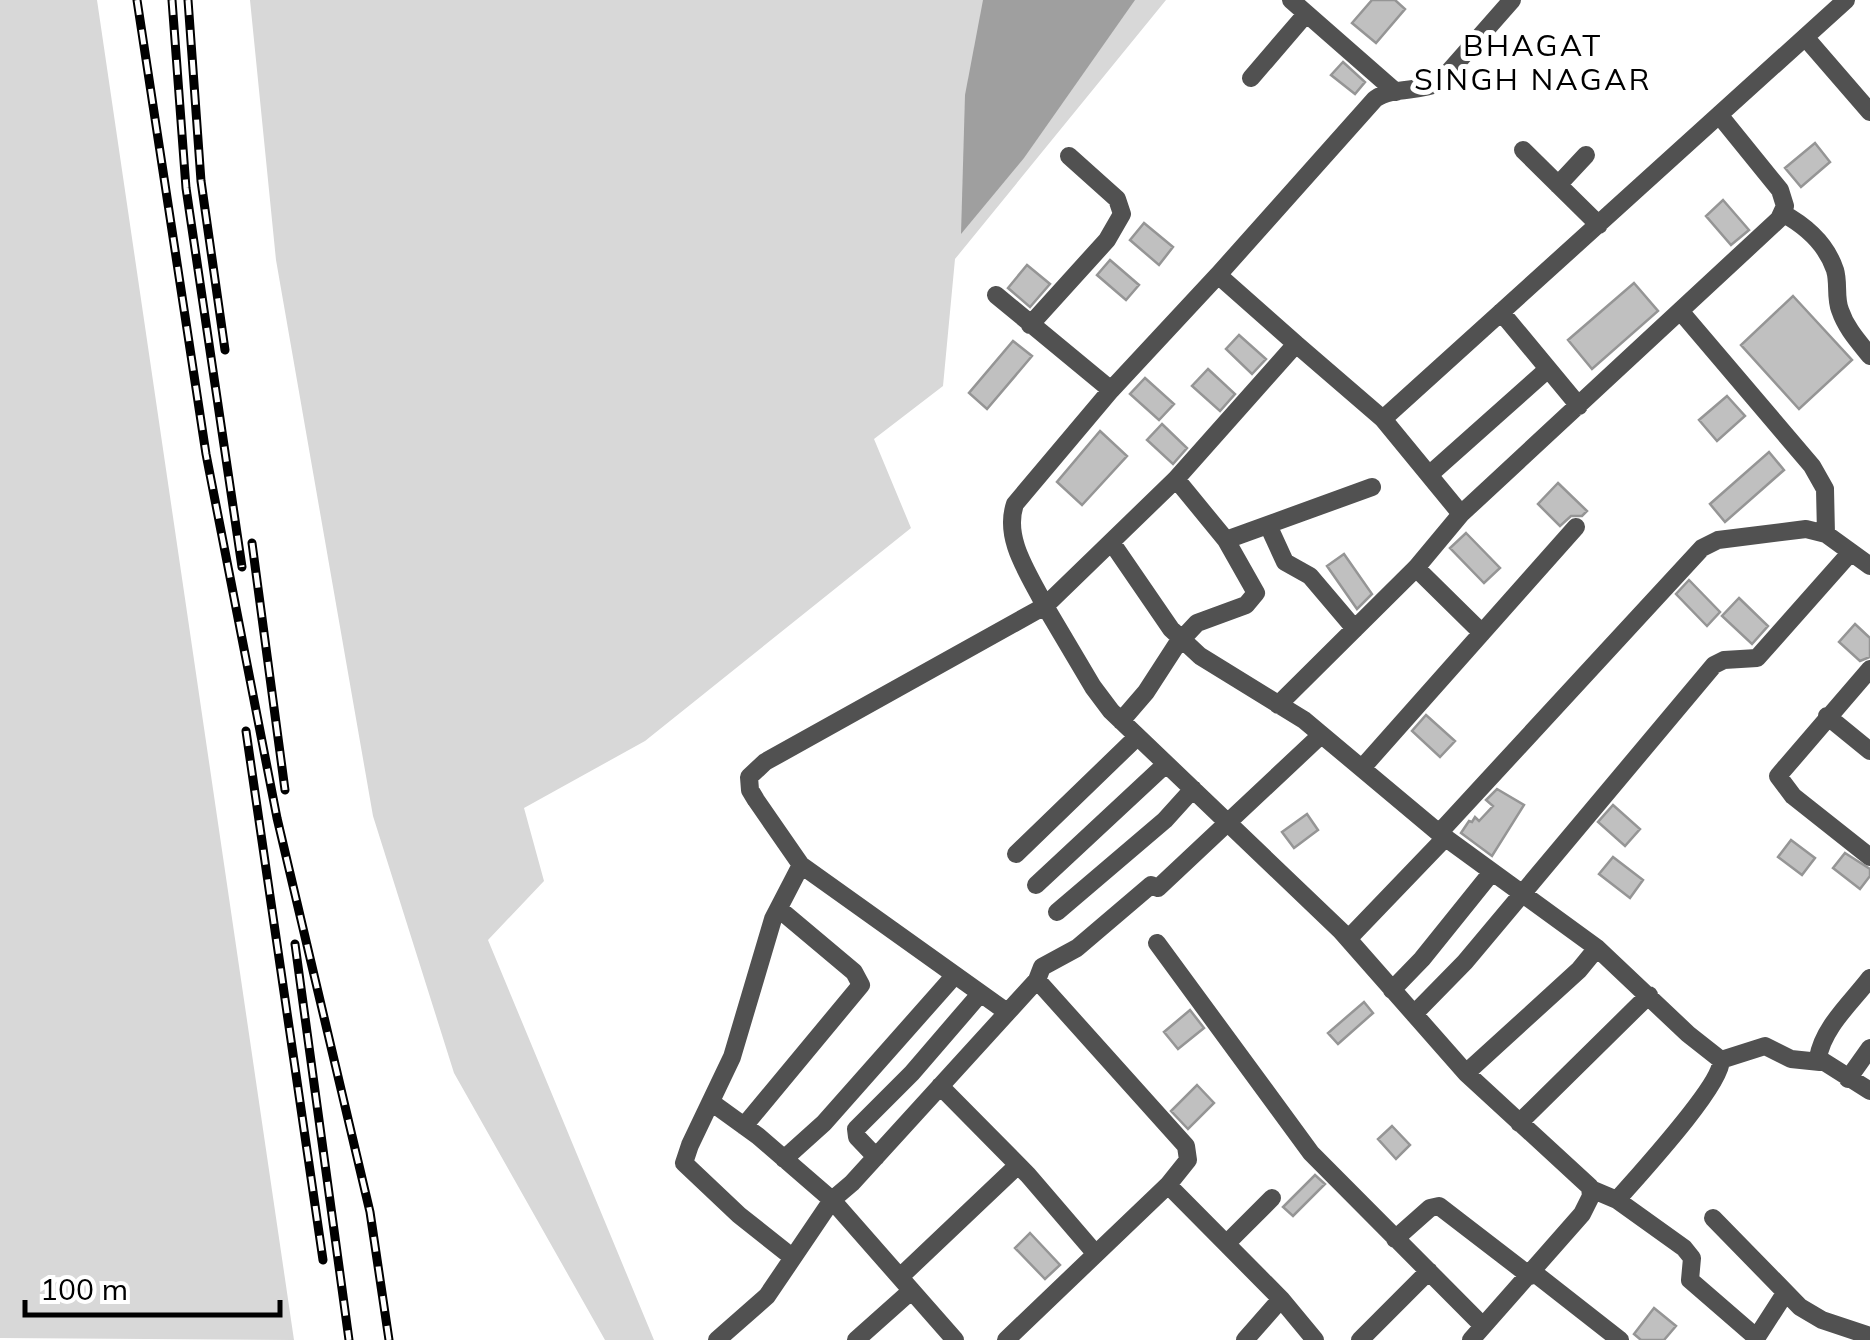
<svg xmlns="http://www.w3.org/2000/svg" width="1870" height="1340" font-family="Mulish,sans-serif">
<rect width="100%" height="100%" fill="#fff"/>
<!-- green -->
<path fill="#d8d8d8" d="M0,0H97L294,1340L0,1338Z
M250,0H1166L955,259L943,386L874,439L911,528L645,741L524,808L544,881L488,940L654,1340H605L454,1073L373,816L276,260Z"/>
<!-- water -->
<path fill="#9f9f9f" d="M983,0H1135L1024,158L961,234L965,95Z"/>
<!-- building -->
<path fill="#c0c0c0" stroke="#959595" stroke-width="2.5" d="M1372,0H1395L1405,9L1376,43L1352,23Z
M1343,62L1365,82L1355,94L1331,75Z
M1815,143L1830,162L1801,187L1785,168Z
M1723,200L1749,230L1731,245L1706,216Z
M1144,223L1173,247L1159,265L1130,240Z
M1110,260L1139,285L1126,300L1097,275Z
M1027,265L1050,284L1030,307L1008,288Z
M1634,283L1658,311L1592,369L1568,340Z
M1793,296L1852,360L1799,409L1741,345Z
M1239,335L1266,359L1252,374L1226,349Z
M1013,341L1032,356L987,409L969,393Z
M1208,369L1235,394L1220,411L1192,386Z
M1145,378L1174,404L1159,420L1130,394Z
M1727,396L1745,416L1717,441L1699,420Z
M1162,424L1187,448L1173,464L1147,440Z
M1100,431L1127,456L1082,505L1057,482Z
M1769,452L1784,470L1725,522L1710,504Z
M1558,483L1587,511L1582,516H1571L1560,526L1538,504Z
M1466,533L1500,568L1484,583L1450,548Z
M1344,554L1372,594L1357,609L1327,566Z
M1689,580L1720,612L1707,626L1676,594Z
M1739,598L1768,626L1752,644L1722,616Z
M1855,624L1870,638V657L1860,661L1839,642Z
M1426,715L1455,741L1440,757L1412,731Z
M1497,789L1524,805L1492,856L1461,833L1469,821L1472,822L1475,817L1479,821L1493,806L1486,800Z
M1613,805L1640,829L1625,846L1598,822Z
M1307,814L1318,830L1294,848L1282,832Z
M1791,840L1815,858L1802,875L1778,857Z
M1845,853L1870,869V876L1860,889L1833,868Z
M1613,857L1643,880L1630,898L1599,874Z
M1364,1002L1373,1013L1338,1044L1328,1033Z
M1190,1010L1204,1028L1178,1049L1164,1032Z
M1197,1085L1214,1103L1188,1129L1171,1111Z
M1392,1126L1410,1145L1396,1159L1378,1139Z
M1315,1175L1325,1184L1293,1216L1283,1207Z
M1030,1233L1060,1265L1045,1279L1015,1248Z
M1654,1308L1676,1326L1664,1340H1641L1634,1334Z"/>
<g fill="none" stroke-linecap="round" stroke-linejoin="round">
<!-- minor -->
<path stroke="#515151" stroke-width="18" d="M1291,0L1396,92
M1805,37L1870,112
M1251,78L1306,14
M1523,150L1599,225
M1558,185L1586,155
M1782,213C1806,226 1826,243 1835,270C1839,283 1835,297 1840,310C1846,328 1858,341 1870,356
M996,295L1111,390
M1501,312L1579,406
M1681,312L1812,466L1825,489L1826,534
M1030,325L1107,240L1122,214L1117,199L1069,156
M1383,419L1846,0
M1429,475L1548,369
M1176,479L1226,540L1256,593L1246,605L1197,623L1182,639
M1461,514L1779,219L1785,206L1780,190L1720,116
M1268,525L1285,562L1310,576L1355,629
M1226,540L1372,487
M1112,543L1171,629L1200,656L1304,720L1439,833L1597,948L1688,1034L1721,1060C1723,1084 1637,1177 1617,1200
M1416,568L1482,633
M1870,669L1778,776L1793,796L1870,857
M1278,705L1416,568L1461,514L1383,419L1296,344
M1827,716L1870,751
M1121,721L1146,692L1181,638
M1362,768L1576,527
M1439,833L1702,548L1718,540L1806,529L1826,534L1870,566
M1016,854L1137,737
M1036,885L1166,764
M1057,912L1165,820L1193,789
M1348,939L1445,838
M1157,943L1311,1153L1483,1326
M1870,978C1852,1002 1823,1027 1818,1058L1870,1091
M1037,980L1186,1146L1188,1160L1168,1185
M1392,990L1422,959L1492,872
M1007,1012L801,865L756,800L750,790L749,777L765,762L1045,606C1029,574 1003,539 1015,504L1111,390L1218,275
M1414,1014L1465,962L1714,665L1724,660L1757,658L1851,552
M1721,1060L1765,1046L1791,1059L1820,1062
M1466,1073L1579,970L1597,948
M1848,1079L1870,1048
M940,1086L1028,1175L1095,1253
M711,1102L758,1136L832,1200L955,1340
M1519,1123L1649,995
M744,1126L861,985L854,972L779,909
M876,1157L857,1137L856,1129L912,1073L980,994
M784,1159L824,1123L955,975
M1591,1189L1617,1200L1684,1248L1692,1258L1690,1280L1757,1338
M1713,1218L1800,1307L1822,1320L1870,1336
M1395,1239L1430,1208L1439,1206L1530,1276
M1227,1243L1272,1198
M792,1257L739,1215L684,1163L690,1145L732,1057L773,919L801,865
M1533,1272L1620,1340
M900,1277L1018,1165
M717,1340L767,1296L832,1200L852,1183L1037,980L1042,967L1077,948L1151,885L1158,888L1321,735
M856,1340L911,1291
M1006,1340L1168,1185L1281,1299L1315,1340
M1245,1340L1281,1299
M1360,1340L1429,1271
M1471,1340L1582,1214L1591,1196L1590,1187L1466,1073L1341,931L1111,711L1093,687L1045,606L1176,479L1296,344L1218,275L1375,99C1392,87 1419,92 1439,83L1512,0
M1755,1340L1784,1295"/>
<!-- rail casing -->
<g stroke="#000" stroke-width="9">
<path id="rail" d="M137,0L206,454L277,818L370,1212L389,1340
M172,0L186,188L242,567
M188,0L201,181L225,350
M252,543L285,790
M246,731L323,1260
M295,944L349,1340"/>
</g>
<!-- rail -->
<use href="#rail" stroke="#fff" stroke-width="5" stroke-dasharray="15" stroke-linecap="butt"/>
</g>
<g text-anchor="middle" stroke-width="10" stroke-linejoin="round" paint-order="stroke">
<!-- neighbourhood labels -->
<g font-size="30" letter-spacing="2.5" fill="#000" stroke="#fff">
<text x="1533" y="56">BHAGAT<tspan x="1533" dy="34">SINGH NAGAR</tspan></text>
</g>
</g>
<!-- scale -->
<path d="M25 1300v15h255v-15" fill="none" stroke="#000000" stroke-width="5"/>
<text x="40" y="1300" font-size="30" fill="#000000" stroke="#ffffff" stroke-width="8" paint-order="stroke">100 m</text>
</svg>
